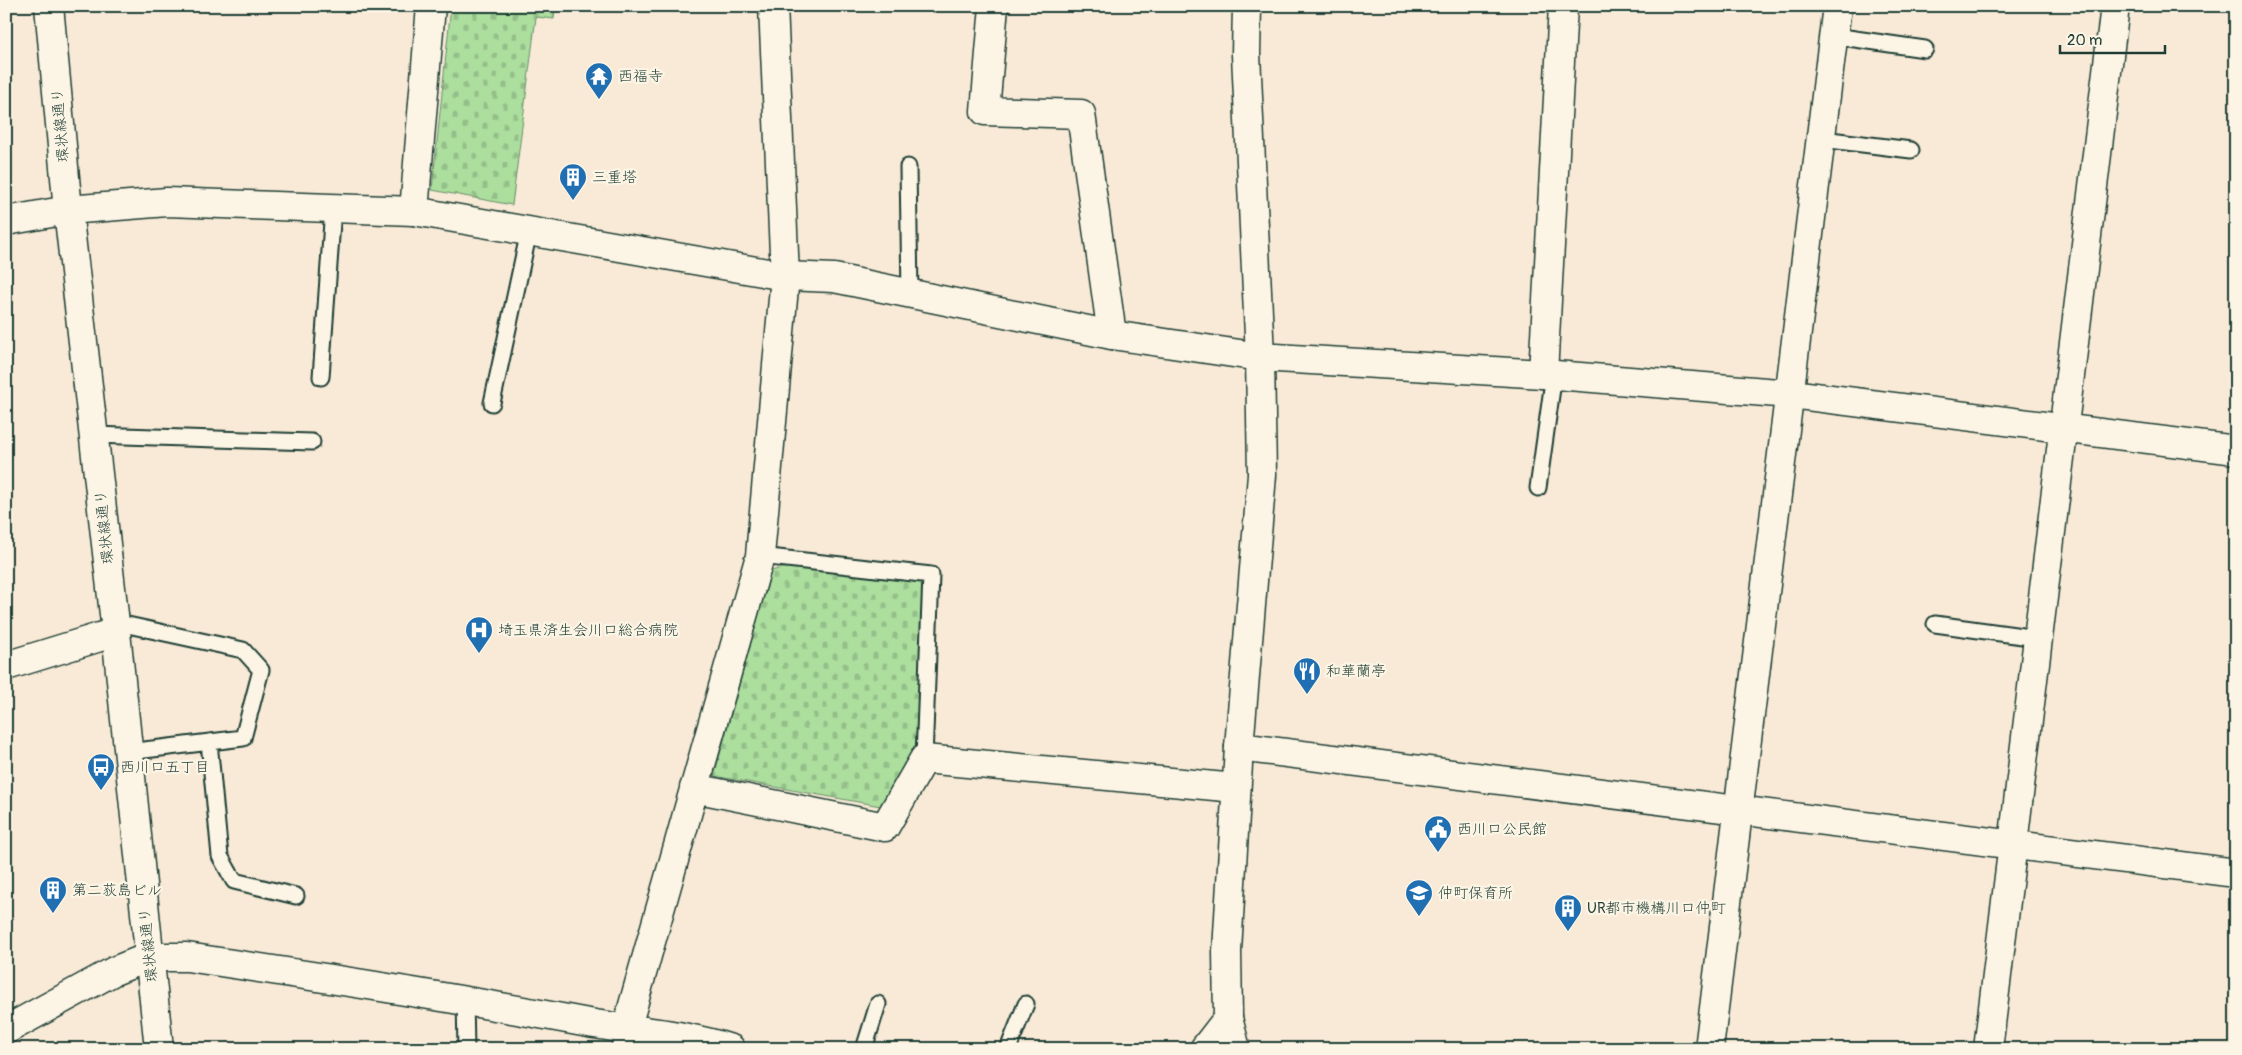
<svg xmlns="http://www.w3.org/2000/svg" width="2242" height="1055" font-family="Pangolin,'Klee One',sans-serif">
<defs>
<pattern id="cemetery-stones" width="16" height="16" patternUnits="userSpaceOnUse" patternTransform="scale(1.25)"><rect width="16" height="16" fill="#acde9e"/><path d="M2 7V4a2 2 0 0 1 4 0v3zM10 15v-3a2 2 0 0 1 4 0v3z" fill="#94bf89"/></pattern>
</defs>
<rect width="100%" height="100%" fill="#f8ead6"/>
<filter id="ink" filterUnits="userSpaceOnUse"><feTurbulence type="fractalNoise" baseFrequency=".02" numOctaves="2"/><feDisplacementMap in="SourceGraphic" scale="10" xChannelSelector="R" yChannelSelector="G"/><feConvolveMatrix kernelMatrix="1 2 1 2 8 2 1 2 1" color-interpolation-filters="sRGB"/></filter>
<g filter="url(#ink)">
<!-- cemetery -->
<path fill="url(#cemetery-stones)" stroke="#668e69" d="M451,6H555L554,19L536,17L512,205L432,190Z
M786,567L927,582L917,753L886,807L714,776L771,571Z"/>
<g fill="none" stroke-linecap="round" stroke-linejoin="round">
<!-- service casing -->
<g stroke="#1f3d34" stroke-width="19">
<path id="service" d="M1834,36L1925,49
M1822,139L1911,150
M908,167L910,294
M321,377L333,208
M492,403L529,231
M93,435L312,442
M1538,488L1554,374
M760,556L931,575L924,759
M114,622L243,650L261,670L243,738L128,752
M1935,624L2037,638
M209,742L220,856L234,881L296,896
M465,1000L466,1049
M864,1049L878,1004
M1008,1049L1026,1004"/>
</g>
<!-- minor casing -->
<g stroke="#1f3d34" stroke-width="31">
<path id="minor" d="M994,6L985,111L1081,114L1112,335
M414,211L431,6
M1543,374L1563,6
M6,666L116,632
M1239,747L2236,873
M694,788L885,827L924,759L1236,788
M149,957H187C319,977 451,997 583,1022C632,1031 684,1033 731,1049
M626,1049V1030L760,556L785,276L773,6
M1204,1049L1228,1018
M1709,1049L1837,6"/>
</g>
<!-- tertiary casing -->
<g stroke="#1f3d34" stroke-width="31">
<path id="tertiary" d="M6,221L68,210L167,202L414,211L785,276L834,278L1112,335L1260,357L1543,374L1791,394L2236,450
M6,1030L114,971L149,957
M1236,1049L1228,1018L1227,951L1239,747L1262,475L1260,357L1246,54L1247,6
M1988,1049L2115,6"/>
</g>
<!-- secondary casing -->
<g stroke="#1f3d34" stroke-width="31">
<path id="secondary" d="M49,6L68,210L116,632L159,1049"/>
</g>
<!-- service -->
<use href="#service" stroke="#fcf5e5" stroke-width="15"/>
<!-- minor -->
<use href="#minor" stroke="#fcf5e5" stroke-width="28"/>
<!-- tertiary -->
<use href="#tertiary" stroke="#fcf5e5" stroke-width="28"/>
<!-- secondary -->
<use href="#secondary" stroke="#fcf5e5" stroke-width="28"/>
</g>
</g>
<!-- icons -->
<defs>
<g id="temple-pin" transform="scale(1.4375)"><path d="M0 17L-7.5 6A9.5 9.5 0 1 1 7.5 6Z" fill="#1f6fb2" stroke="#fcf5e5"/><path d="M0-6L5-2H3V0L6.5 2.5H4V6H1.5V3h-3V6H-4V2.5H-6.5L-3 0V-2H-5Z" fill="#fff"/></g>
<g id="building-pin" transform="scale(1.4375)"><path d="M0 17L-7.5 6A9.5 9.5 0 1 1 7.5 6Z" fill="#1f6fb2" stroke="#fcf5e5"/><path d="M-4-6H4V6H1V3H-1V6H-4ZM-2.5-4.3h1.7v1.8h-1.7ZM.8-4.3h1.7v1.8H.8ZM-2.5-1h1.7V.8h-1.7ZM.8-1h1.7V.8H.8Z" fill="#fff"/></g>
<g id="hospital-pin" transform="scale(1.4375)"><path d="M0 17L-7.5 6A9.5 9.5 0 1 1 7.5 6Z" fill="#1f6fb2" stroke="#fcf5e5"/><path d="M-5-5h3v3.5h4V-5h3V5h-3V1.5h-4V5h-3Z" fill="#fff"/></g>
<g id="restaurant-pin" transform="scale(1.4375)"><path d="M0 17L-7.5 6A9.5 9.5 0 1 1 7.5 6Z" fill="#1f6fb2" stroke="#fcf5e5"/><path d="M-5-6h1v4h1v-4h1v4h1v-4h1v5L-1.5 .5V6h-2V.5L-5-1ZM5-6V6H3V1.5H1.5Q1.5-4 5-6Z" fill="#fff"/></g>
<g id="bus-pin" transform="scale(1.4375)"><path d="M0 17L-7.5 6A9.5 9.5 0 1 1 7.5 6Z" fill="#1f6fb2" stroke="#fcf5e5"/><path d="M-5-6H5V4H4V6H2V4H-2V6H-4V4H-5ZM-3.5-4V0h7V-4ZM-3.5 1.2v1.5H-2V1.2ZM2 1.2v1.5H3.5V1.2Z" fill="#fff"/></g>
<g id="civic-pin" transform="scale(1.4375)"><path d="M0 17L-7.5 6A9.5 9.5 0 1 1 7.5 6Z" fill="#1f6fb2" stroke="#fcf5e5"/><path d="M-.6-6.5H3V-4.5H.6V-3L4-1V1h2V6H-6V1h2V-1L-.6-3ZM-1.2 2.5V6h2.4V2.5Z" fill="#fff"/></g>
<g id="school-pin" transform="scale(1.4375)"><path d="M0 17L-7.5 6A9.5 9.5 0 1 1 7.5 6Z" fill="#1f6fb2" stroke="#fcf5e5"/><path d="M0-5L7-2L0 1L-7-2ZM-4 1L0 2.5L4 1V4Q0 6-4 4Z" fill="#fff"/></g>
</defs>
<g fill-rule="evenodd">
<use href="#temple-pin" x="599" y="76"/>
<use href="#building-pin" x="573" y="177"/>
<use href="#hospital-pin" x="479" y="630"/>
<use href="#restaurant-pin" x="1307" y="671"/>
<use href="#bus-pin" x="101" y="767"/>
<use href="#civic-pin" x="1438" y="829"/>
<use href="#building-pin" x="53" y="890"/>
<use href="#school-pin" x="1419" y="893"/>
<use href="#building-pin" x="1568" y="908"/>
</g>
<g text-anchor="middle" stroke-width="4.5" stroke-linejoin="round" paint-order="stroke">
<!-- poi labels -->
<g font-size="15" fill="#1f3d34" stroke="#fcf5e5" text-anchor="start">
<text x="618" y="81">西福寺</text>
<text x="592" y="182">三重塔</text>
<text x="498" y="635">埼玉県済生会川口総合病院</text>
<text x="1326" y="676">和華蘭亭</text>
<text x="120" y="772">西川口五丁目</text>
<text x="1457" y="834">西川口公民館</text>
<text x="72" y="895">第二荻島ビル</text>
<text x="1438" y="898">仲町保育所</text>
<text x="1587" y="913">UR都市機構川口仲町</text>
</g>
<!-- street labels -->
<g font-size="15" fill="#1f3d34" stroke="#fcf5e5">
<text transform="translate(60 125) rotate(-95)" y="5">環状線通り</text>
<text transform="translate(104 527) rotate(-96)" y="5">環状線通り</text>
<text transform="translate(148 945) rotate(-96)" y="5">環状線通り</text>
</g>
</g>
<!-- margin -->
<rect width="2242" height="1055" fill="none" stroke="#fcf5e5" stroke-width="25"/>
<rect x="12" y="12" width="2217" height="1030" fill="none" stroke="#1f3d34" stroke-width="2" filter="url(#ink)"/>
<!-- scale -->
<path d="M2060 45v8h105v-8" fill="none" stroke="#1f3d34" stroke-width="2.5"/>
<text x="2067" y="45" font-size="15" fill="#1f3d34" stroke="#fcf5e5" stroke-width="4" paint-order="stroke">20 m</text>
</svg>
